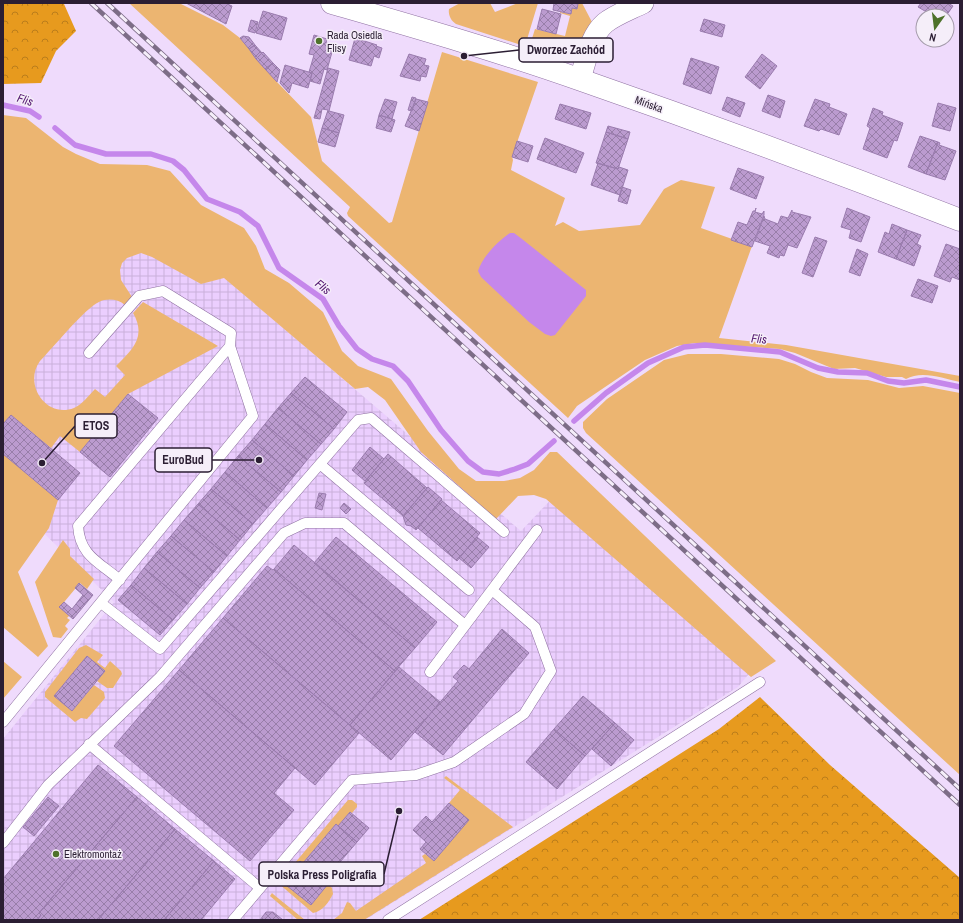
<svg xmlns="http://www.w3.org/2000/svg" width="963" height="923" font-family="'Archivo Narrow',sans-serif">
<defs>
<pattern id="industrial-grid" width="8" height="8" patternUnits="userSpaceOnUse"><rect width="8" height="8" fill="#ebcefe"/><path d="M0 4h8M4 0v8" fill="none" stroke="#cab0da"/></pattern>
<pattern id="forest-crowns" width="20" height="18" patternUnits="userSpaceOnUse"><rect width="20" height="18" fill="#e79a1e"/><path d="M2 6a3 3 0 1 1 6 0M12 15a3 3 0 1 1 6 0" fill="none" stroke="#bb7d1b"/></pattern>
<pattern id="building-cross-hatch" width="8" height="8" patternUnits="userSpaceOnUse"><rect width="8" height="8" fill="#bb9bcf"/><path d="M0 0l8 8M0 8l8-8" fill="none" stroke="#987ea9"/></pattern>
</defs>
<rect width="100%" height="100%" fill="#efdbfc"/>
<!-- industrial -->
<path fill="url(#industrial-grid)" d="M145,210L521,531L561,489L757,664L738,687L365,920H3V739L114,602L3,493V365Z"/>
<!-- grass -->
<path fill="#ecb571" d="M129,3L181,4L223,25L240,38L277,82L311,117L322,161L389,223L392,222L442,52L538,82L512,157L513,160L511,170L565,198L555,226L563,222L579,231L640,225L664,189L681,180L715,187L701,228L752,246L719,338L786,345L960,376V382C943,378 921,370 906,379L902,377H886L855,368L834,369L795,353L780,349L695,343L677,346L645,360L577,406L568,418L348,216L347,213L350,207Z
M460,3H490L495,12L518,3H538L525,46L529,48L535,29L565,36L570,16L560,13V12L571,14L572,8L577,9L578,5L573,3H582L592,22L577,63L574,62L456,24C451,21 448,15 449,9Z
M3,115L26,118L63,147L76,154L100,164L147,165L170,171L201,205L244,228L256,246L265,269L289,283L323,312L342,351L358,366L391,379L428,431L459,469L476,481H504L520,478L534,470L550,452H557L776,661L751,677L546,499L534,495L518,496L496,519L421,452L385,400L368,387L355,389L224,278L201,284L152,257L141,253L127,258L122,263L120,270L121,280L132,297L125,305C118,299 107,298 99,302C85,308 52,349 40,361C23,384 46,419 74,408C83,404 89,395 95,389L105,397L125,375L116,366C132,350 147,337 133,313L143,302L218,346L128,394L80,452L60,436L51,448L11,415L3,424Z
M688,354H721L779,359L795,364L811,372L827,378L868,380L899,388L923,386L960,393V775L586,433L583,428V422L607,399L664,360Z
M3,454L58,500L49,528L18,572L48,646L38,657L3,627Z
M63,540L70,549V556L94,579L87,589L80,583L60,607L70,615L67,618L70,620L65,626L68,629L61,638L53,637L35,582Z
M86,645L103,655L97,662L105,668L110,661L121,671L122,674L113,688H107L97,681L105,671L87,656L54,696L72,711L94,685L104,692L105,698L87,719L81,718L75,722L45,697V692L79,648Z
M3,661L22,677L3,699Z
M446,776L513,827L364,920H333L342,913L347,902L350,903L356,911L426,863L422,856L425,854L434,861L469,820L449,803L460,790L444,778Z
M348,800H352L357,804V807L352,813L350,812L338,826L336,824L303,863L300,861L282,881L311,905L328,884L332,888L333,894C329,902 323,911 313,913L278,883Z
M272,893L273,894L305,920H298L270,896Z"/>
<!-- forest -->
<path fill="url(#forest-crowns)" d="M3,3L64,4L76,31L56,51L41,83L3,84Z
M760,697L830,765L960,878V920H419L719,729Z"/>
<!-- water -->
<path fill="#c587eb" d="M510,233H514L522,239L586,290V296L555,335L551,336L545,334L529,322L481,277L478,271C483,256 497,242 510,233Z"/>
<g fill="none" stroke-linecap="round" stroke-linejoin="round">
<!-- stream -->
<path stroke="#c587eb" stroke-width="5.5" d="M3,105L30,111L39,117
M55,128L75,145L106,154H151L173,161L184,170L207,199L240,212L258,226L279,268L323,299L339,326L357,349L372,359L393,366L408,381L441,430L468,461L483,472L499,474L515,469L528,464L554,441
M574,421L606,393L648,363L684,347L705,345L780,352L818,368L838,372L867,373L888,381L904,383L926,380L960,387"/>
</g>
<!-- building -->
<path fill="url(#building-cross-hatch)" stroke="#9a7cae" d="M186,3H225L232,6L226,24Z
M554,3H573L578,4L577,9L572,8L571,14L553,10Z
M921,3H948L953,6L946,16H929L930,14L918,7Z
M542,9L561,14L556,34L537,29Z
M263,11L287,18L281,40L256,33Z
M704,19L725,25L722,37L700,31Z
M251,20L258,22L255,33L248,31Z
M314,35L327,39L326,43L334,45L327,70L324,69L320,84L310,81L312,73L309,72L314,55L309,54Z
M243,36L249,37L255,45L249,49L240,38Z
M355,38L377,45L376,46L382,48L379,58L374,56L371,66L349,60Z
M255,45L262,53L256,59L249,49Z
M263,52L273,63L265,69L256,59Z
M409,54L426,59L424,65L429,66L426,77L421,76L420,81L400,76Z
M762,54L777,66L760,89L745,77Z
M691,58L719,67L711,94L683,84Z
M273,63L280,70L277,82L265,69Z
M285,65L312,73L308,88L292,83L289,93L280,83Z
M328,68L339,71L329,111L344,115L339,133L322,128L328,110L322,109L320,119L314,118Z
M768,95L785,101L780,118L762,111Z
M412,97L416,98L412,111L408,110Z
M727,97L745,103L740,117L722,110Z
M385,99L397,102L392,119L379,115Z
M416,99L428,102L419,131L405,126Z
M815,99L830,104L829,107L847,114L839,135L821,129L819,131L804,126Z
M938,103L956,108L950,131L932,126Z
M560,104L591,113L586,129L555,119Z
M873,108L883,112L882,115L903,123L897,141L894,140L887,158L863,149L870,128L867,126Z
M379,115L395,120L391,132L376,128Z
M608,126L630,132L628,139L606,132Z
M322,128L339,133L335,147L318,142Z
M606,132L628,139L618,169L596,163Z
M920,136L938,142L926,174L908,167Z
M545,138L584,153L576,173L537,159Z
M517,141L533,146L528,162L512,157Z
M938,142L940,143L939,145L956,151L945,180L926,174Z
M598,163L618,169L619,167L628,170L620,195L591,185Z
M738,168L764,177L756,199L730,189Z
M622,187L631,190L627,204L618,201Z
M756,208L755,212L762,214L764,211V215L752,247L731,240L738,222L747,225L753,211H755Z
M847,208L870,217L861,242L849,238L851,230L841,227Z
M792,210V212L811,217L797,248L788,245L784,256L780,255L779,258L767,253L770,246L755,241L764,216L765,219L778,224L781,216L788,218Z
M892,224L907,230L896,259L878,252L885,232L889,234Z
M907,230L921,235L917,244L921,246L914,266L896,259Z
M815,237L827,241L813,277L802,273Z
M946,244L960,249V280L952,277L950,282L934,276Z
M857,249L868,254L860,276L849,272Z
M918,279L938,286L932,303L911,296Z
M305,377L347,412L334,429L291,393Z
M291,393L334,429L321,444L278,408Z
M128,394L158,418L110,477L80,452Z
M278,408L321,444L307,460L265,424Z
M11,415L80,473L58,500L3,454V424Z
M265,424L307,460L294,476L252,440Z
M252,440L294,476L281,492L238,456Z
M370,447L384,459L365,481L352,470Z
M388,454L427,488L403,516L364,483Z
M238,456L281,492L267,508L225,472Z
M225,472L267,508L253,524L211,489Z
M428,487L442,499L416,530L411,526L406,525L403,516Z
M211,489L253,524L240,540L198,504Z
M319,493L326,494L322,510L315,508Z
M441,500L480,533L457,561L418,528Z
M344,503L351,509L346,514L340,508Z
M198,504L240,540L227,556L184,520Z
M184,520L227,556L214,572L171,536Z
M171,536L214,572L200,588L157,552Z
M336,537L437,622L415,648L314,563Z
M477,537L489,547L471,568L459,558Z
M294,545L415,648L395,671L274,569Z
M157,552L200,588L187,604L144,568Z
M267,566L273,570L274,569L395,671L350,725L223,618Z
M144,568L187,604L173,620L131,585Z
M79,583L93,595L73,619L59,607L64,602L72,609L83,595L75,588Z
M131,585L173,620L160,635L118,600Z
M223,618L359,733L315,785L179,670Z
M502,629L529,653L443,755L415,732L458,681L453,677L461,668L464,665L469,669Z
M87,656L105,671L72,711L54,696Z
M399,667L440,702L391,760L350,725Z
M179,670L295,768L274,793L294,810L250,861L114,746Z
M583,696L615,723L585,756L554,729Z
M615,723L634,740L611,766L592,749Z
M554,729L585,756L557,789L526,762Z
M98,765L137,797L39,913L41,915L37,920H3V879Z
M48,797L59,806L34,836L23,827Z
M137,797L175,829L98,920H37L41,915L39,913Z
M449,803L469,820L434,861L420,849L426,842L413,830L426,816L432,822Z
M350,812L369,828L357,842L338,826Z
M336,824L357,842L324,881L303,863Z
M175,829L214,861L164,920H98Z
M214,861L235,879L201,920H164Z
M300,861L328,884L311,905L282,882Z
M266,912H273L283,920H260Z"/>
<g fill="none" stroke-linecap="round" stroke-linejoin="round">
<!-- service casing -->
<g stroke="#8f71a2" stroke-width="11">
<path id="service" d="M89,353L139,296L163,291L231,333L230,346L78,526C80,556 99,562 120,580
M321,465L469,590
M101,603L160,649L358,420L371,418L504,532
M430,672L537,530
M3,722L253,416L230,346
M89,744L260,888
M3,843L48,785L160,677L284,533L305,523H344L465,625
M233,920L352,780L416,775L454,762L524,714L551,671L535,627L492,590
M388,920L760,682"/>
</g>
<!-- minor casing -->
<g stroke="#8f71a2" stroke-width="22">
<path id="minor" d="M580,79C586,61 590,36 605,23C615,15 631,9 643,3"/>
</g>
<!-- tertiary casing -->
<g stroke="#8f71a2" stroke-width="23">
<path id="tertiary" d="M332,3C415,27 499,51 581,80C708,124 835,171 960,220"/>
</g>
<!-- service -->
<use href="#service" stroke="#fff" stroke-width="10"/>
<!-- minor -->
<use href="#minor" stroke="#fff" stroke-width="21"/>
<!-- tertiary -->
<use href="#tertiary" stroke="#fff" stroke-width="22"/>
<!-- rail casing -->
<g stroke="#7d6d87" stroke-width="4.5">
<path id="rail" d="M91,3L960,805
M107,3L960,789"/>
</g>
<!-- rail -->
<use href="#rail" stroke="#f5eef9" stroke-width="3" stroke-dasharray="9" stroke-linecap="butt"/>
</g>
<!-- markers -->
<g fill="#4e722b" stroke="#f5eef9" stroke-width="1.5">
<circle cx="319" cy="41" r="4"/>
<circle cx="56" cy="854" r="4"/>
</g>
<g text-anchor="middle" stroke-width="3" stroke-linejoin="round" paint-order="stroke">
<!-- poi labels -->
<g font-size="11" fill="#2b1e33" stroke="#f5eef9" text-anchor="start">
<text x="327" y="39">Rada Osiedla<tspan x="327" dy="13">Flisy</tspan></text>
<text x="64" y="858">Elektromontaż</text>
</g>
<!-- street labels -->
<g font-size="11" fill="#2b1e33" stroke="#f5eef9">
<text transform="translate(649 104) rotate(20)" y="4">Mińska</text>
</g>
<!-- water labels -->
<g font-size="12" font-style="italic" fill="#4f126c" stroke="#f5eef9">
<text transform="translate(25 100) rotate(18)" y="4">Flis</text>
<text transform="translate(323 287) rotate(40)" y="4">Flis</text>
<text transform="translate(759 339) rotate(6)" y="4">Flis</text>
</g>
</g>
<!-- callouts -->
<path fill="none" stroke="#2b1e33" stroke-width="1.5" d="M464 56L519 50M42 463L75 426M259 460L212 460M399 811L384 874"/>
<g fill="#2b1e33" stroke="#f5eef9" stroke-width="1.5">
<circle cx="464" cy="56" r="4"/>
<circle cx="42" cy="463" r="4"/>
<circle cx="259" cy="460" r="4"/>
<circle cx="399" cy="811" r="4"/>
</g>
<g fill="#f5eef9" stroke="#2b1e33" stroke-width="1.5">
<rect x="519" y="38" width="94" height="24" rx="4"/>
<rect x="75" y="414" width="42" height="24" rx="4"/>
<rect x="155" y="448" width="57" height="24" rx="4"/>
<rect x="259" y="862" width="125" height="24" rx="4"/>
</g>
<g font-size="12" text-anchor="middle" font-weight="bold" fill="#2b1e33">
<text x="566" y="54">Dworzec Zachód</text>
<text x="96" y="430">ETOS</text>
<text x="183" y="464">EuroBud</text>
<text x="322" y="879">Polska Press Poligrafia</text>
</g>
<!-- border -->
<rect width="963" height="923" fill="none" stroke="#2b1e33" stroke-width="8"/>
<!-- north arrow -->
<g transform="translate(935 28) rotate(194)"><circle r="19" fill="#f5eef9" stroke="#a49baa"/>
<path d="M0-3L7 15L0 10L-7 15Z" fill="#4e722b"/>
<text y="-6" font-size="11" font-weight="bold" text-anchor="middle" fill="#2b1e33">N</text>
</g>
</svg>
